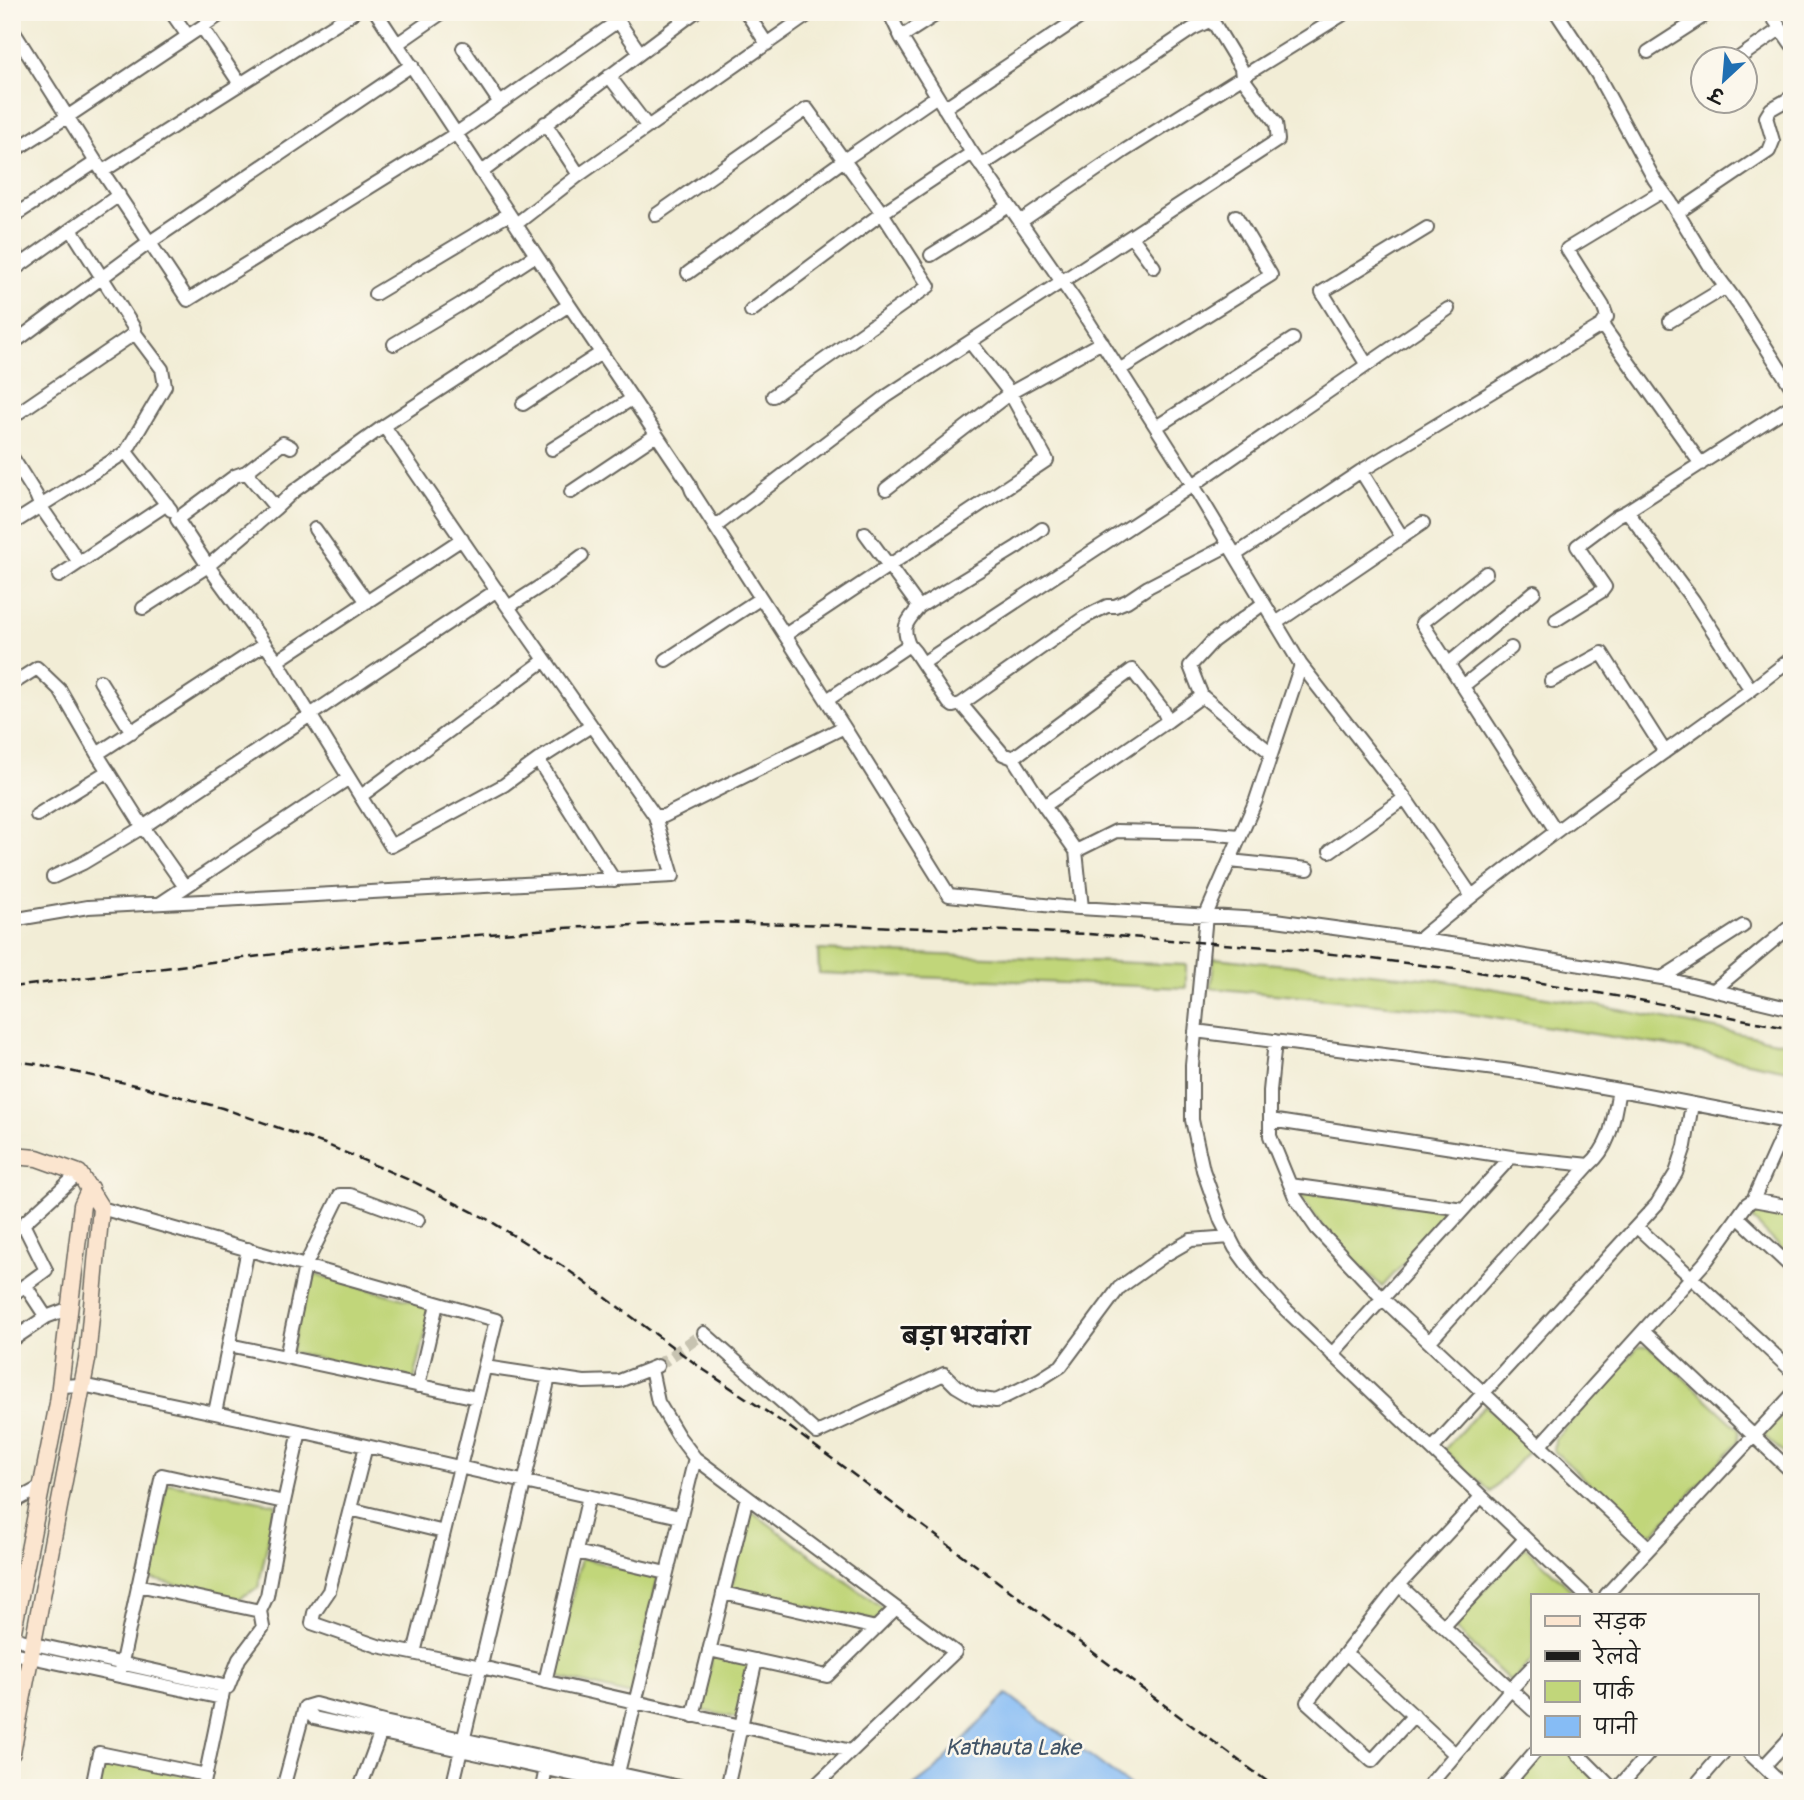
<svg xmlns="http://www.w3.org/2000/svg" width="1804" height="1800" font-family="Pangolin,'Playpen Sans Deva',sans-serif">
<rect width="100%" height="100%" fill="#fbf7ec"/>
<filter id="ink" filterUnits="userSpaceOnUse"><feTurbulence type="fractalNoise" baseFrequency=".0143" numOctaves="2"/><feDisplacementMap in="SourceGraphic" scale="14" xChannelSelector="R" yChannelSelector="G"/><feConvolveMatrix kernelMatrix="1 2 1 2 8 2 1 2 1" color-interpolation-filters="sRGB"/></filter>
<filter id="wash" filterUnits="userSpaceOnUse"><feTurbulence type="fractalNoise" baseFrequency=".00686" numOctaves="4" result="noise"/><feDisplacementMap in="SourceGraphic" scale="28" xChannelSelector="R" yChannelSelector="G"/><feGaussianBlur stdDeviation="1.57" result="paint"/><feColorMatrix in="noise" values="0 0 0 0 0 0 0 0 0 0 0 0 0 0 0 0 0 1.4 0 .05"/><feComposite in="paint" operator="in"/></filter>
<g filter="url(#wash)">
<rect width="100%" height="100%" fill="#f2edd6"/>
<!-- green -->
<path fill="#c1d67a" stroke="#6e794b" stroke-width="2" d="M818,950L1186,965V988L819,973Z
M1214,958L1433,979L1584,1003L1792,1044V1071L1668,1046L1451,1011L1211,988Z
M1302,1192L1452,1211L1382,1287L1327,1233L1301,1196Z
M1753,1209L1792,1215V1259L1751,1218Z
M308,1272L432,1307L414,1380L291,1352Z
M1649,1346L1739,1429L1738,1442L1654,1533L1643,1532L1554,1451L1555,1439L1638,1347Z
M1792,1403V1461L1763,1435Z
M1485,1405L1532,1447L1491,1492L1444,1450Z
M167,1483L276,1504L258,1588L238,1599L147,1578Z
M750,1510L886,1611L875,1621L731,1590Z
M1525,1547L1577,1595H1533V1659L1511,1682L1451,1625Z
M581,1558L658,1577L631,1695L553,1676Z
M712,1656L749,1665L737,1718L699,1710Z
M1540,1753H1569L1604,1788H1510Z
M105,1758L200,1779L198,1788H99Z"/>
<!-- water -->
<path fill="#86bcf5" stroke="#516c88" stroke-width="2" d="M1007,1694L1133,1788H911L935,1770Z"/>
</g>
<g filter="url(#ink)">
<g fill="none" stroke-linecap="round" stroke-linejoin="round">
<!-- street-tunnel -->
<path stroke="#c7c3b1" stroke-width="12" stroke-dasharray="12 6" stroke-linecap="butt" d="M657,1366L704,1333"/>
<!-- street casing -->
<g stroke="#67655d" stroke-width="16">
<path id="street" d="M171,12L188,36
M376,12L569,305L689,483L692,491L844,727L949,895L1063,907L1276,920L1457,945L1662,978L1792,1009
M612,12L640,53
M746,12L767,44
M889,12L901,37L969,148L1076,302L1193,485L1301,665L1256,800L1206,915L1192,1065V1120L1203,1170L1221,1221L1235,1248L1257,1278L1283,1307L1585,1595
M1556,12L1597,74L1654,179L1670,201L1710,266L1739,305L1792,388
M1769,12L1792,45
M202,27L240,84
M12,29L96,162L188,300L457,133L618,21
M901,37L940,12
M397,44L443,12
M463,48L500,103
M1648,52L1710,12
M1736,60L1780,29
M609,76L648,127
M944,108L1088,12
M545,123L579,175
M12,152L67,117L224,12
M981,166L1098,89L1140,64L1192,29L1209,21L1215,25L1241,68L1242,77L1124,151L1020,222
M103,171L354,12
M482,172L695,12
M1677,213L1769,151L1773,141L1766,117L1771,109L1792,97
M656,215L807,109L882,213L929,286L773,396
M12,217L96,162
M516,224L579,175L812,12
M1132,237L1154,267
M12,248L22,264
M931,255L1009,206
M12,271L119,195
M688,273L844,160L937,96
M375,294L509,214
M569,305L384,426L508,607L655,816H664L844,727
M751,311L882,213L972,153
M1670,321L1726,287
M1602,325L1701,464
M12,344L150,242L412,65
M394,344L461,304L536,255
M1367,365L1322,292L1427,228
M1119,370L1271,275L1236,216
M523,404L601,353
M12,417L135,333L134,328L71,229
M1156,427L1293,339
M552,449L632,399
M126,452L171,510
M12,457L36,495L41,507L79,562
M1361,471L1402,537
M246,472L283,443L291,447
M886,489L1010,393L1102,342
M571,492L656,435
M276,508L246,472L235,476L177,519L208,566L277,661L462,539
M12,524L126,452L165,386L162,369L135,333
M715,527L887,396L1278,140L1276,123L1242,77L1342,15L1344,12
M315,529L367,602
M865,533L919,607L1017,547L1042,529
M1229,545L1148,587L1127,601L1115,606H1107L1085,617L961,704L1003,754L1013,758L1132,670L1163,710L1168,721L1044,806L1076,851L1116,831L1204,833L1240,836
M1235,555L1361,471L1602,325L1607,317L1603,306L1567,249L1663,191
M1486,573L1422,623L1556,831
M59,576L167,504
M1264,603L1213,641L1190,666L1202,696L1271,753
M508,607L550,580L582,556
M143,608L208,566L276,508L294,491L384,426
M1556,620L1602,591L1605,587L1577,546L1617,516L1627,511
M1276,623L1423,523
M785,635L1047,460L1010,393L970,342
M909,645C901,626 907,622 919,607
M666,660L761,598
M277,661L391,846L504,785L538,760L591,726
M923,663L1193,485L1448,309
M1448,664L1534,592
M1301,665L1405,798L1471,895
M100,681L132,732
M1551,681L1602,653L1665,752
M12,684L37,668L60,690L97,754
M1463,686L1511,648
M1751,690L1792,658
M827,700L909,645L915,652L949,703L953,706L961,704
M1168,721L1202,696
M1013,758L1044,806
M538,760L614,880
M361,796L545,660
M37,815L108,771
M1076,851L1082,908
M1330,851L1405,798
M1230,861L1308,869
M53,877L83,863L143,827L97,754L265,644
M185,887L143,827L497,590
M161,903L349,778
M12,920L88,907L673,876L655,816
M1418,940C1525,851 1638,771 1751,690L1693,600L1627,511L1792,405
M1662,978L1743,926
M1714,990L1792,925
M1195,1031L1511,1071L1647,1095L1792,1123
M1275,1041L1270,1091V1136L1295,1197L1317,1229L1382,1298L1649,1548
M1270,1120L1511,1157L1589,1165
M1290,1185L1463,1209
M1753,1200L1788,1122
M101,1208L496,1320L444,1532
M1738,1217L1792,1268
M1637,1227L1792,1371
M12,1232L23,1224L79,1173
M25,1285L46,1317
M12,1295L46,1270L23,1224
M1643,1331L1792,1472
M704,1333L817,1433L944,1374L956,1386L976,1398L996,1401L1039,1380L1061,1366L1119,1288L1165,1255L1191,1240L1230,1237
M12,1340L46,1317L70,1308
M1429,1342L1589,1165C1612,1145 1613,1119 1619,1090
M229,1345L477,1398
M1332,1354L1511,1157
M286,1357L305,1266L340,1195H350L418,1220
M485,1367L584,1382L619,1381L657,1366
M651,1369L658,1402L679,1437L695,1458L955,1652L813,1788
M61,1386L82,1385L300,1431L680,1517
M418,1386L437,1304
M215,1413L248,1249
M1540,1445L1707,1260L1747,1204L1753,1200L1792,1207
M366,1446L329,1591L314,1613L312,1623L378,1646L481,1667L851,1751
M1432,1449L1657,1204L1676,1173L1685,1146L1692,1104
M12,1503L43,1486
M350,1509L444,1532L414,1653
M576,1552L666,1573
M138,1585L260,1611
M1399,1585L1533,1710
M723,1593L876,1628
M1606,1595L1792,1395
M1444,1626L1525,1539
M12,1637L34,1644L228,1687L239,1659L263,1627L260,1611L267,1596L284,1502L300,1431
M709,1650L827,1676L896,1608
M12,1653L222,1698
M1346,1653L1455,1754
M119,1676L162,1475L284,1502
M545,1682L589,1496
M305,1707L315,1704L384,1722L684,1788
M305,1707L314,1718L634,1788
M1414,1715L1372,1761L1307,1702L1399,1585L1481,1497
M693,1716L747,1497
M1577,1753L1612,1788
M1749,1753L1786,1788
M1764,1766L1792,1736
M616,1781L695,1458
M92,1788L99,1753L206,1775
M203,1788L223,1692
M283,1788L305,1707
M360,1788L383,1726
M452,1788L549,1377
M542,1788L546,1768
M727,1788L756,1660
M1427,1788L1511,1689L1533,1666
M1504,1788L1534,1753
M1618,1788L1649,1753
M1693,1788L1723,1753"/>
</g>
<!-- secondary casing -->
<g stroke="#67655d" stroke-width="19">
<path id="secondary" d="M12,1156L37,1158L79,1173L101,1208L87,1360L12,1753
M12,1636L58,1403L82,1205L90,1188"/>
</g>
<!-- street -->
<use href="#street" stroke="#fff" stroke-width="12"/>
<!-- secondary -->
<use href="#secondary" stroke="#fbe5cf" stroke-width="16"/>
<!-- rail -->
<path stroke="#1c1c1c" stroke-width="2.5" stroke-dasharray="10 5" stroke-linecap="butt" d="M12,987L340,946L563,928L704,922L841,925L1089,934L1292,949L1478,972L1696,1010L1792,1029
M12,1061L37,1064L144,1087L222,1108L325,1144L414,1182L487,1219L564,1267L704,1370L788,1426L1276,1788"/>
</g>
</g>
<g text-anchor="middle" stroke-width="5" stroke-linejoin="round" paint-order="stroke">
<!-- water labels -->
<g font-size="23" font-style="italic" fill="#415468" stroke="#fbf7ec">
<text x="1013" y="1755">Kathauta Lake</text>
</g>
<!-- quarter labels -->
<g font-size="24" font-weight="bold" fill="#1c1c1c" stroke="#fbf7ec">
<text x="966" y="1345">बड़ा भरवांरा</text>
</g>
</g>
<!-- margin -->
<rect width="1804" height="1800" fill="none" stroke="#fbf7ec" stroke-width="42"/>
<!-- legend -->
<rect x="1531" y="1594" width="228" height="161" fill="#fbf7ec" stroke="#a29f99" stroke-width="2"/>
<rect x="1545" y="1616" width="35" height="10" fill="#fbe5cf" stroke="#a29f99" stroke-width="2"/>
<text x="1594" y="1629" font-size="21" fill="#1c1c1c">सड़क</text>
<rect x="1545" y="1651" width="35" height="10" fill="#1c1c1c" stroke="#a29f99" stroke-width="2"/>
<text x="1594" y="1664" font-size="21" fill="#1c1c1c">रेलवे</text>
<rect x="1545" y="1681" width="35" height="21" fill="#c1d67a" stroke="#a29f99" stroke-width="2"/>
<text x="1594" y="1699" font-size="21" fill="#1c1c1c">पार्क</text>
<rect x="1545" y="1716" width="35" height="21" fill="#86bcf5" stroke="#a29f99" stroke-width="2"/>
<text x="1594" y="1734" font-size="21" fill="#1c1c1c">पानी</text>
<!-- north arrow -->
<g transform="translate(1724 80) rotate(206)"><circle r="33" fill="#fbf7ec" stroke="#a29f99" stroke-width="2"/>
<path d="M0-5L12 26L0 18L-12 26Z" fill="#1f6fb2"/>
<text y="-10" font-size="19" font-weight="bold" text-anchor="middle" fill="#1c1c1c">उ</text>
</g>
</svg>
